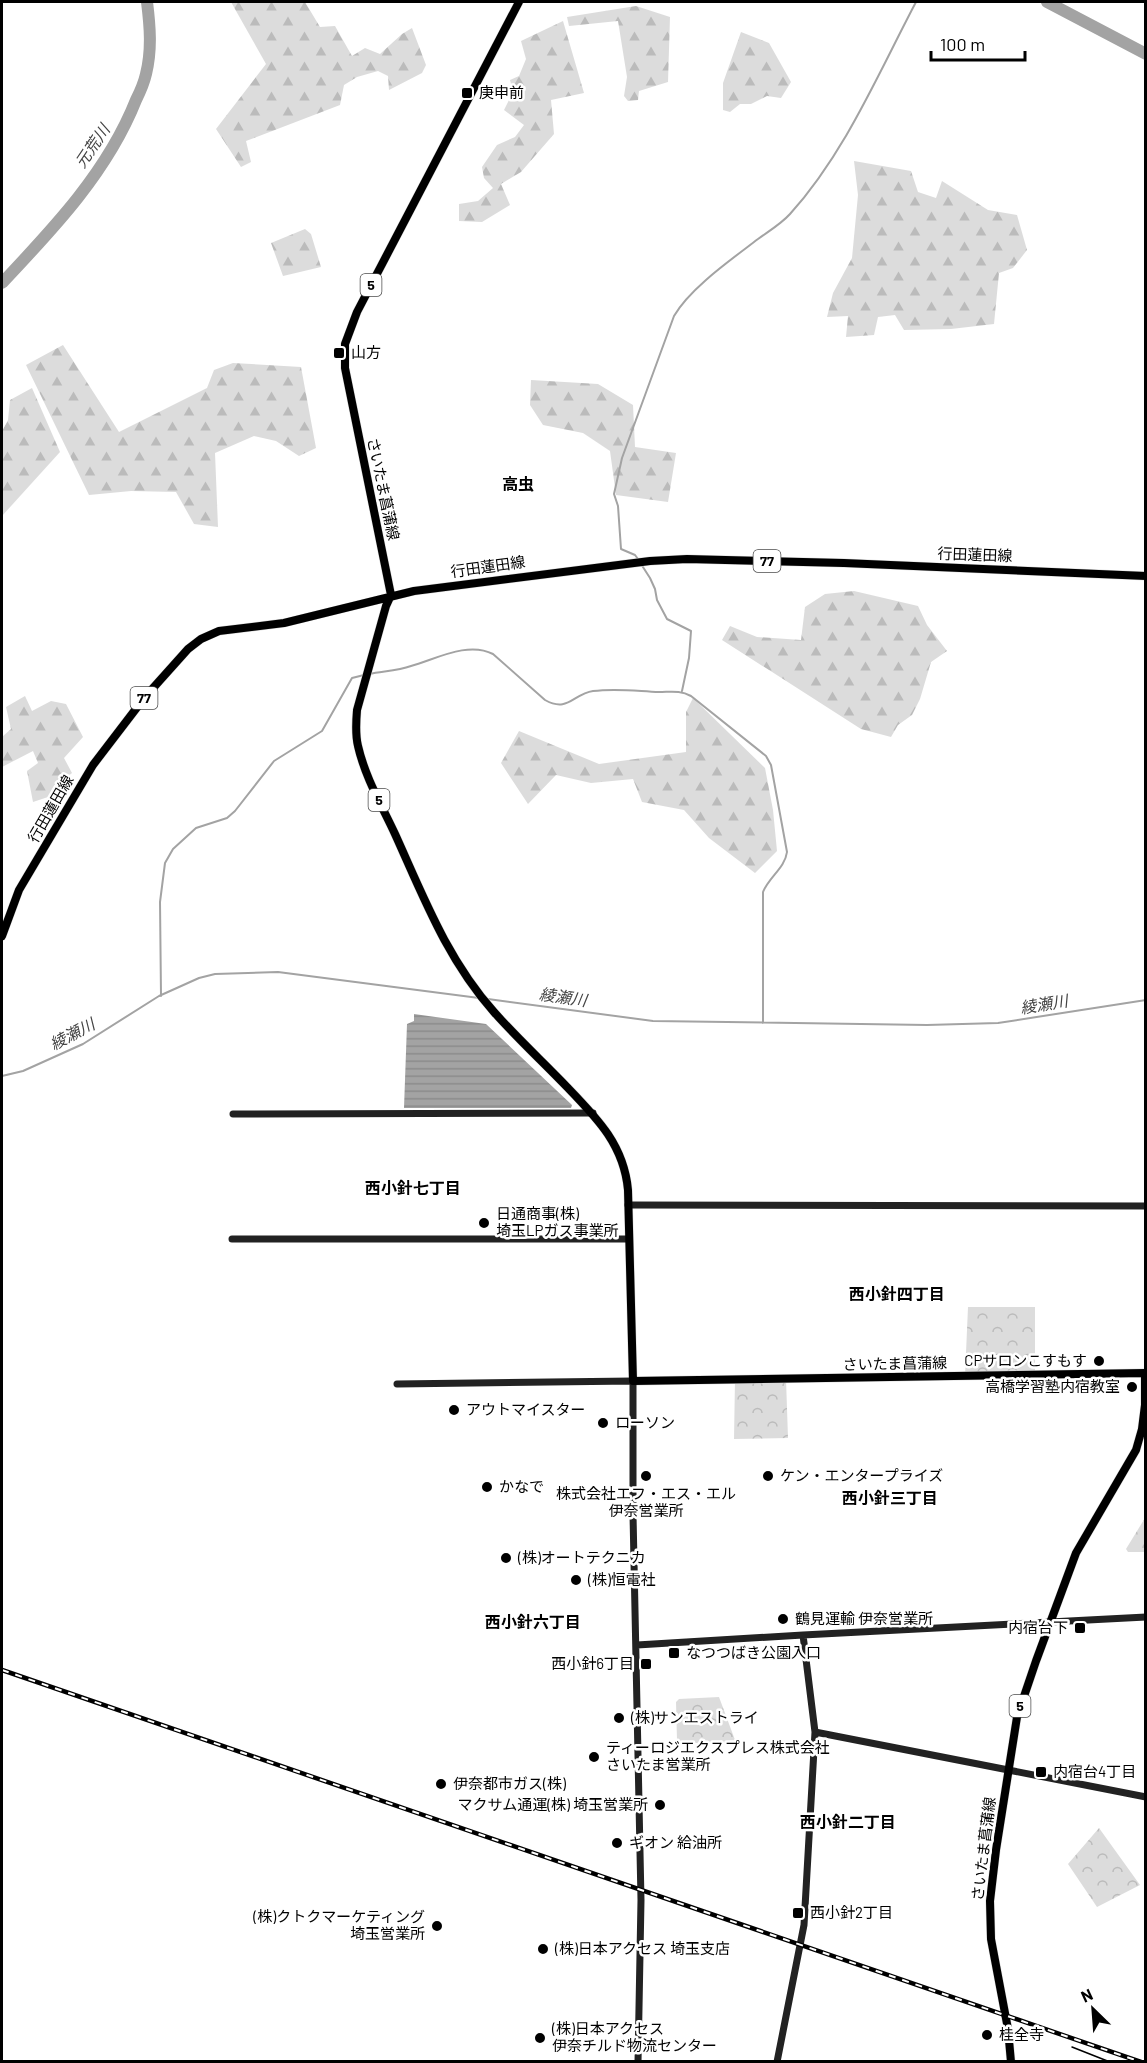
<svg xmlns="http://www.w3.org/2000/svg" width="1147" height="2063" font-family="Barlow,'Noto Sans JP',sans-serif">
<defs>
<pattern id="forest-firs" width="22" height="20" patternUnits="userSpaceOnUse" patternTransform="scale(1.5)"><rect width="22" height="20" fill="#dcdcdc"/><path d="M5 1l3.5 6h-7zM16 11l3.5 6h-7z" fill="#bbb"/></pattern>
<pattern id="park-crowns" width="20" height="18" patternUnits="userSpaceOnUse" patternTransform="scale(1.5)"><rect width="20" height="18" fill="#dcdcdc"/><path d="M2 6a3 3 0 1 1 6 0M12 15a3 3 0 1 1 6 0" fill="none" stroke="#bbb"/></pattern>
<pattern id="water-rules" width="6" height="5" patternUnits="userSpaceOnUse" patternTransform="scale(1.5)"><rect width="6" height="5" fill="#a3a3a3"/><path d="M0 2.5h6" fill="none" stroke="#8b8b8b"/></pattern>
</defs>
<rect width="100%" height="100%" fill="#fff"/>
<!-- forest -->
<path fill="url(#forest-firs)" d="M231,2H305L320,27L335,26L352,56L365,48L380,54L402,34L412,28L426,65L422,73L389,90L388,76L378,71L357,77L344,85L340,105L246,141L251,162L241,167L216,129L266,64Z
M636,6L670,17L668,82L639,91L638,100L628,101L624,96L627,77L618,21L569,26L567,17Z
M563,21L584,93L551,100L554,134L521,172L501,184L510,205L482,222L459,221V204L478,201L493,188L484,178L482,167L497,145L515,137L524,125L504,110L513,92L510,80L519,76L526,59L521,41Z
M741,32L769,43L791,82L781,98L767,96L751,104H740L730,112L723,110V83Z
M854,161L911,171L918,192L936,198L942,181L988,210L1017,215L1027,250L1013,268L999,273L994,324L951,329L904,330L895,315L878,317L874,335L846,337L848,316L827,317L833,293L852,258L858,195Z
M305,229L311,234L321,267L283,276L271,243Z
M63,345L119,432L207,388L214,370L233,363L301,367L316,448L299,456L276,441L254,436L215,453L218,527L194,524L176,492L131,491L89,495L26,365Z
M531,380L598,384L633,405L635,447L676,453L668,502L616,495L610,451L583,433L543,425L530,405Z
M32,388L60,452L2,516V431L8,420L10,400Z
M854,591L918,606L927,625L947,651L931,662L920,699L912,715L898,725L891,737L861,729L722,640L730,626L757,637L801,640L805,607L825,594Z
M25,696L32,711L51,701L66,704L83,737L64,758L72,773L56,786L57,794L33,802L27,771L38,763L33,751L2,767V737L11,729L6,707Z
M693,698L765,768L773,810L777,851L755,873L709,838L684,810L642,802L633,779L591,783L556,775L528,804L501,763L519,731L599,764L686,752V712Z"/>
<!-- park -->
<path fill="url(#park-crowns)" d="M968,1307H1035V1376H965Z
M786,1379L788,1438L734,1439L735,1380Z
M1145,1518V1552H1128L1126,1549Z
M719,1697L735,1740L733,1743H680L677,1740L676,1702L679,1699Z
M1099,1828L1140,1885L1097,1907L1068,1864Z"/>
<!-- water -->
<path fill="url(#water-rules)" d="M414,1014L486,1024L572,1105L571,1108H404L407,1024L414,1021Z"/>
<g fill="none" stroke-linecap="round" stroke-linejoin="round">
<!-- stream -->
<path stroke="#a3a3a3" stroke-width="2" d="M638,559L635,555L621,549L618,506L614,494L622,458L674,316C690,288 732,259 758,239C769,231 781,224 790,214C845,153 878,74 916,2
M641,564L650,578L655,589L657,600L667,619L691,631L689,658L682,691
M369,674C383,671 397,671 411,666C436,659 468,641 493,654L545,700C568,713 573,694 593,691C616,688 636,691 659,692C671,692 680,690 691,696L766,756L771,765L787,852C785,868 769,877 763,892V1023
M161,996L160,902L165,863L173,849L196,828L227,818L235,811L274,761L322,731L352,678L364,675
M488,999L653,1021L927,1025L998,1023L1146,1000
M2,1076L23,1071L83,1044L159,996L199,978L215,974L278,972L479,998"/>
<!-- canal -->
<path stroke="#a3a3a3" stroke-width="7" d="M1047,2L1146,54"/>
<!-- river -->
<path stroke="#a3a3a3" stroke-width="12" d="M1047,2L1146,54
M2,283C54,228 108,171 136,100C140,92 144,83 146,74C152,50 150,26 147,2"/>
<!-- primary casing -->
<g stroke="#dbdbdb" stroke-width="9">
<path id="primary" d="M519,2L357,312L345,344V368L391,595L386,606L357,710C356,722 355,734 358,746C365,777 382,806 395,834C424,898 447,959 494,1012C517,1038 543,1062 567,1087C597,1118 624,1145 628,1190L633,1381L1145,1373V1405L1142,1429L1136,1450L1076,1553L1036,1661L1017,1717L996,1850L990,1901L991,1939L1008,2029L1011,2062
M2,936L19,890L93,765L145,697L188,649L201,639L219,631L284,623L414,591L650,561L687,559L844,563L1146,576"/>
</g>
<!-- secondary -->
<path stroke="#222" stroke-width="7" d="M233,1114L593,1113
M628,1205L1146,1206
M232,1239H629
M397,1384L633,1381V1514L641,1900L638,2062
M803,1635L1146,1617
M637,1645L803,1635L815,1732L1146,1797
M777,2062L804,1925L815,1732"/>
<!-- primary -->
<use href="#primary" stroke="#000" stroke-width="8"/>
<!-- tram -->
<path stroke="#000" stroke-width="1.5" d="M1072,2047L1110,2062"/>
<!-- rail casing -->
<g stroke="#000" stroke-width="4.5">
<path id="rail" d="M2,1670L1141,2062"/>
</g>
<!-- rail -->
<use href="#rail" stroke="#fff" stroke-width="2" stroke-dasharray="7" stroke-linecap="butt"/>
</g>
<!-- markers -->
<g fill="#000" stroke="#fff" stroke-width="2">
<rect x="461" y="87" width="12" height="12" rx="3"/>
<rect x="333" y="347" width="12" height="12" rx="3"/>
<circle cx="484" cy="1223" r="6"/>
<circle cx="1099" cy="1361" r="6"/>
<circle cx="1132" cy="1387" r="6"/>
<circle cx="454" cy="1410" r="6"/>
<circle cx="603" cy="1423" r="6"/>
<circle cx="646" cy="1476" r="6"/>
<circle cx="768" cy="1476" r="6"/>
<circle cx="487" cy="1487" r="6"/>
<circle cx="506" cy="1558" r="6"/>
<circle cx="576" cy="1580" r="6"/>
<circle cx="783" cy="1619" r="6"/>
<rect x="1074" y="1622" width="12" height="12" rx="3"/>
<rect x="668" y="1647" width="12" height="12" rx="3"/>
<rect x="640" y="1658" width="12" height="12" rx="3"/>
<circle cx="619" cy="1718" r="6"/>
<circle cx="594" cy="1757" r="6"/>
<rect x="1035" y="1766" width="12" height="12" rx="3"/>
<circle cx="441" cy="1784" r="6"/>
<circle cx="660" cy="1805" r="6"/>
<circle cx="617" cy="1843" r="6"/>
<rect x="792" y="1907" width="12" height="12" rx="3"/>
<circle cx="437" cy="1926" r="6"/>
<circle cx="543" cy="1949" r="6"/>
<circle cx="987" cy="2035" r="6"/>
<circle cx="540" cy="2038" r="6"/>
</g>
<g text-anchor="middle" stroke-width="5" stroke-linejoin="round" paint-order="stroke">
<!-- shield labels -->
<g fill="#fff" stroke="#4c4c4c" stroke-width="1.5">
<rect x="360.5" y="274" width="21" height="22" rx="4.5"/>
<rect x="753.5" y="550" width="27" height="22" rx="4.5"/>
<rect x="130.5" y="687" width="27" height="22" rx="4.5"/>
<rect x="368.5" y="789" width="21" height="22" rx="4.5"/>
<rect x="1009.5" y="1695" width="21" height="22" rx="4.5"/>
</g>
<g font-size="14" font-weight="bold" fill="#000">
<text x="371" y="290">5</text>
<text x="767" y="566">77</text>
<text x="144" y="703">77</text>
<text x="379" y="805">5</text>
<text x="1020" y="1711">5</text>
</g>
<!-- poi labels -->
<g font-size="15" fill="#000" stroke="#fff" text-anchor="start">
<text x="479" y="98">庚申前</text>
<text x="351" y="358">山方</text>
<text x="496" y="1219">日通商事(株)<tspan x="496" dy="17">埼玉LPガス事業所</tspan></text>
<text x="1087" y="1366" text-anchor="end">CPサロンこすもす</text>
<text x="1120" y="1392" text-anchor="end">高橋学習塾内宿教室</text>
<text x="466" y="1415">アウトマイスター</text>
<text x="615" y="1428">ローソン</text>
<text x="780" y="1481">ケン・エンタープライズ</text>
<text x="499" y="1492">かなで</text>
<text x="646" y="1499" text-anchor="middle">株式会社エフ・エス・エル<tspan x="646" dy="17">伊奈営業所</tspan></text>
<text x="518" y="1563">(株)オートテクニカ</text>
<text x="588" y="1585">(株)恒電社</text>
<text x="795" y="1624">鶴見運輸 伊奈営業所</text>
<text x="1068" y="1633" text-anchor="end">内宿台下</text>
<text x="686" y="1658">なつつばき公園入口</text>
<text x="634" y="1669" text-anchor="end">西小針6丁目</text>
<text x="631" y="1723">(株)サンエストライ</text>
<text x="606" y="1753">ティーロジエクスプレス株式会社<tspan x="606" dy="17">さいたま営業所</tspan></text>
<text x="1053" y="1777">内宿台4丁目</text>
<text x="453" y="1789">伊奈都市ガス(株)</text>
<text x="648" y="1810" text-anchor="end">マクサム通運(株) 埼玉営業所</text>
<text x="629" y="1848">ギオン 給油所</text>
<text x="810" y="1918">西小針2丁目</text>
<text x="425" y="1922" text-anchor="end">(株)クトクマーケティング<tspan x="425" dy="17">埼玉営業所</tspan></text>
<text x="555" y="1954">(株)日本アクセス 埼玉支店</text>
<text x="552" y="2034">(株)日本アクセス<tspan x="552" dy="17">伊奈チルド物流センター</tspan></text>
<text x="999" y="2040">桂全寺</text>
</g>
<!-- street labels -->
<g font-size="15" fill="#000" stroke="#fff">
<text transform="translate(383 489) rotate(78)" y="5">さいたま菖蒲線</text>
<text transform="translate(975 555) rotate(2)" y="5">行田蓮田線</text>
<text transform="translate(488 567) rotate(-8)" y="5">行田蓮田線</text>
<text transform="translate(51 809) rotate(-60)" y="5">行田蓮田線</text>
<text transform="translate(895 1364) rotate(-1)" y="5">さいたま菖蒲線</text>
<text transform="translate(984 1849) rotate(-83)" y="5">さいたま菖蒲線</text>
</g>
<!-- water labels -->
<g font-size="16" font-style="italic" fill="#444" stroke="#fff">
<text transform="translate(92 146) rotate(-56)" y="6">元荒川</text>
<text transform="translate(563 997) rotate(8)" y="6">綾瀬川</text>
<text transform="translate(1044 1004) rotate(-9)" y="6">綾瀬川</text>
<text transform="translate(72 1034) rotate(-28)" y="6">綾瀬川</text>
</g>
<!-- neighbourhood labels -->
<g font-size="16" font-weight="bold" fill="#000" stroke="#fff">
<text x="518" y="490">高虫</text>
<text x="413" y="1194">西小針七丁目</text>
<text x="897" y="1300">西小針四丁目</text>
<text x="890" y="1504">西小針三丁目</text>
<text x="533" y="1628">西小針六丁目</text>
<text x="848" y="1828">西小針二丁目</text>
</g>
</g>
<!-- border -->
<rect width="1147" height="2063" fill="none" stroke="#000000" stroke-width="6"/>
<!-- north arrow -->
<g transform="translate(1093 2009) rotate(335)" stroke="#ffffff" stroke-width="4.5" paint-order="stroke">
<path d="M0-4.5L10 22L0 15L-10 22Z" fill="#000000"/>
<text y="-9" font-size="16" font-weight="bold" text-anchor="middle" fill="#000000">N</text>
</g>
<!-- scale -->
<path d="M931 51v9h94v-9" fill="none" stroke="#000000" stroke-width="3"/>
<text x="940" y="51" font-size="18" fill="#000000" stroke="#ffffff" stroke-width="4.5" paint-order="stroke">100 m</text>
</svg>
